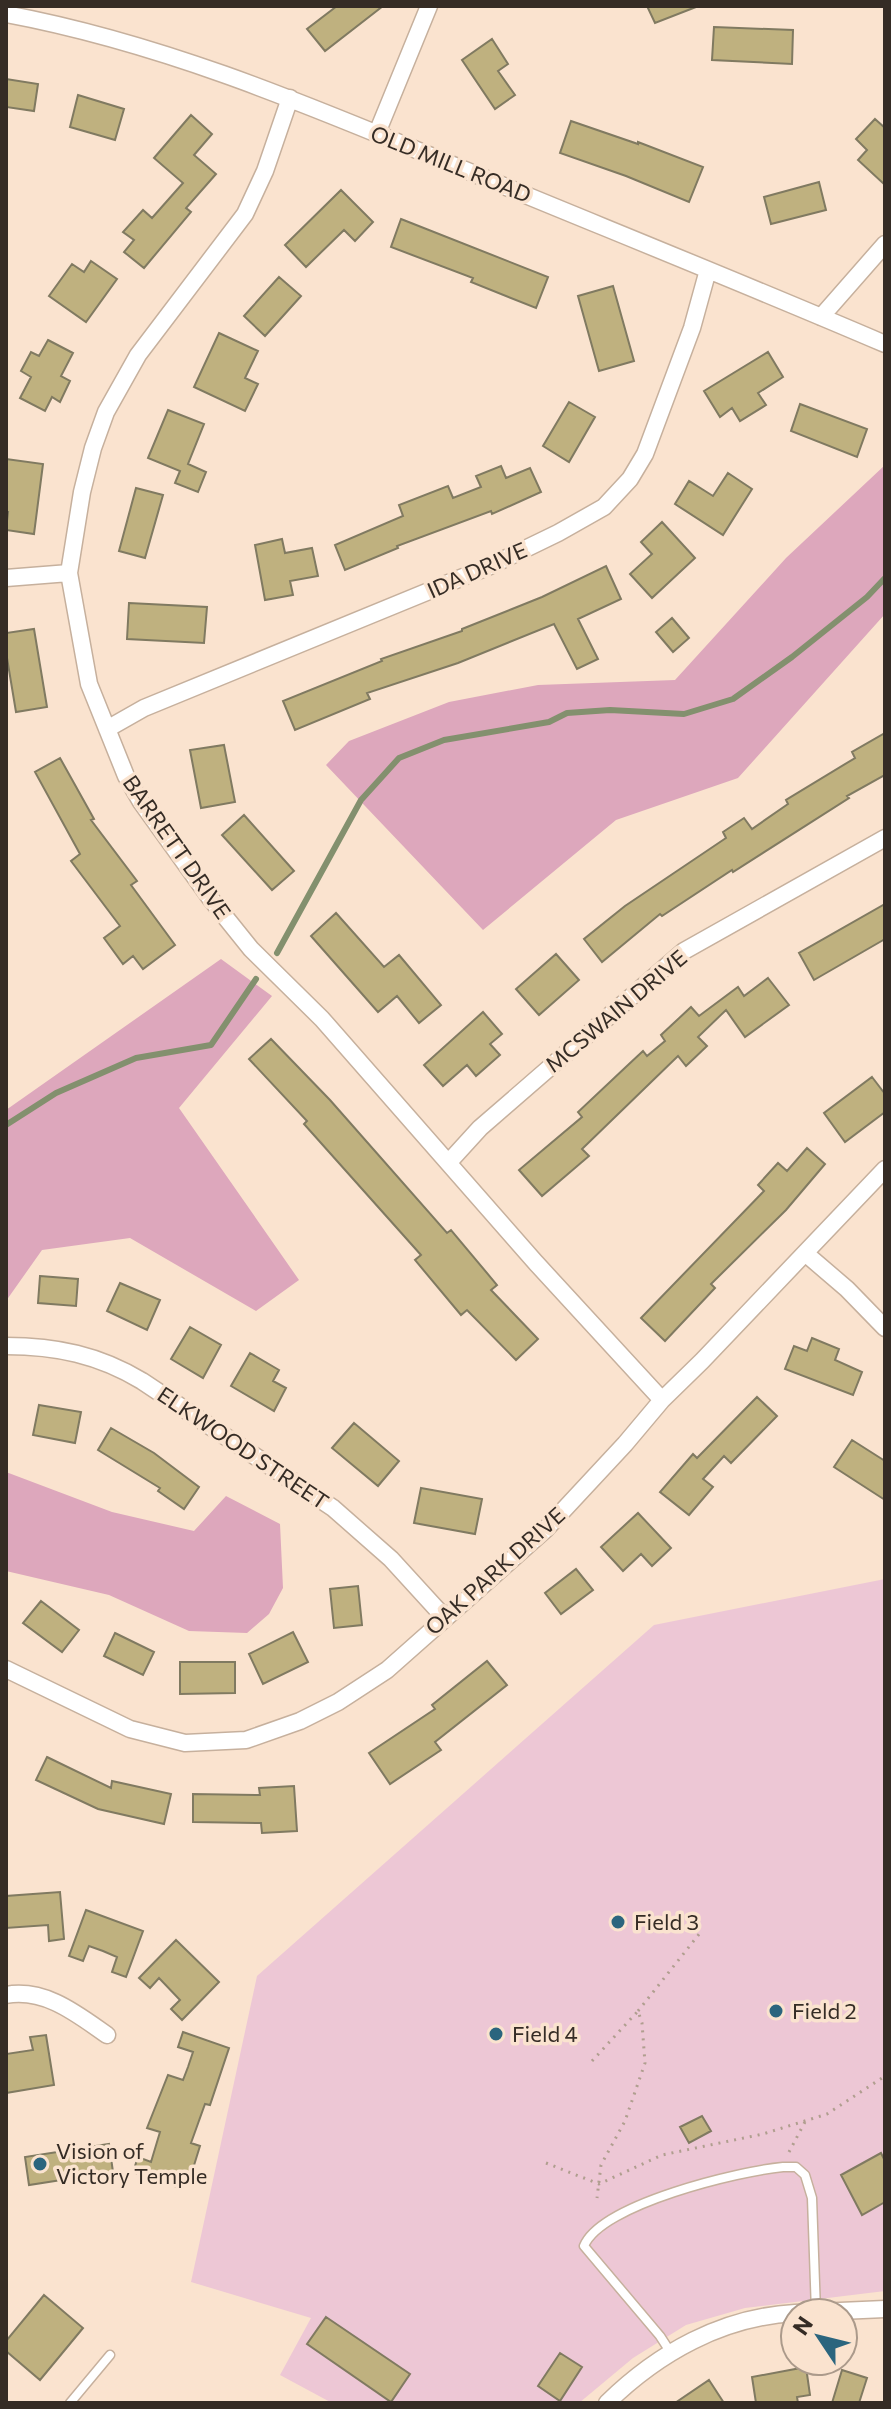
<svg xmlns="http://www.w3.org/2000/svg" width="891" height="2409" font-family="Commissioner,sans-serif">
<rect width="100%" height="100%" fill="#fae3cf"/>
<!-- green -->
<path fill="#edc7d5" d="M885,1579V2291L745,2308L686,2325L633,2358L579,2403H332L280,2375L311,2318L191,2282L257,1976L654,1625Z"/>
<!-- forest -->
<path fill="#dda7bc" d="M885,465V614L738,778L616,820L483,930L326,765L349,741L449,702L538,685L675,680L786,558Z
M221,959L272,996L179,1108L299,1280L256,1311L130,1238L42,1250L6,1301V1110Z
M6,1472L112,1512L194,1531L226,1496L280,1524L283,1588L269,1614L247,1633L189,1631L109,1595L6,1571Z"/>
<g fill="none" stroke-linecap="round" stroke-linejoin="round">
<!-- stream -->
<path stroke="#83906e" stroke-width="6" d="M277,953L361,800L399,758L444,740L549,722L567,713L610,710L684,714L733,699L792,657L867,597L885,578
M6,1125L56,1093L136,1058L211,1045L256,979"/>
</g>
<!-- building -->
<path fill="#bfb17f" stroke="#807a61" stroke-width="2" d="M337,6H383L325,51L307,29Z
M647,6H696V7L655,23Z
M714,27L793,30L792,64L712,60Z
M492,39L508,64L498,71L515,95L495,109L462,60Z
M6,79L38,84L34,111L6,107Z
M78,95L124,109L115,140L70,127Z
M191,115L212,134L194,155L216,174L186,208L191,212L144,268L124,252L134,240L123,232L143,210L152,218L183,183L154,158Z
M875,119L885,128V185L858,160L867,150L856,139Z
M571,121L638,144V142L703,167L689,202L626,176L560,153Z
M819,182L826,210L771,224L764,197Z
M341,190L373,222L355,241L344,230L306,267L285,245Z
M401,219L548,277L536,308L471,282L473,278L391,247Z
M91,261L117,279L86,322L49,296L72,264L84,272Z
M279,277L301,296L265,336L244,316Z
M613,286L634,361L599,371L578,296Z
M219,333L258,351L245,378L258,384L245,411L194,387Z
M48,340L73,353L61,376L70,381L60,402L52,397L45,411L20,398L31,377L21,371L31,352L39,356Z
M768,352L783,377L758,393L766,405L740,421L732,408L720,417L704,391Z
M569,402L595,417L569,462L543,446Z
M800,404L867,429L857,457L791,431Z
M168,410L204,424L188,464L206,472L198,492L175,483L180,471L148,458Z
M6,459L43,464L34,534L6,530L8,512H6Z
M501,466L506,478L530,468L541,492L492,514L491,511L397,546L398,548L345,570L335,545L403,516L399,505L448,486L453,498L481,487L476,476Z
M728,473L752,489L723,535L675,504L689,481L713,496Z
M136,488L163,495L145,558L119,551Z
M662,522L695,558L652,598L630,574L652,554L641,542Z
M282,539L285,553L312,548L318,576L290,581L293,595L265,600L255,545Z
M606,566L621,599L578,619L598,659L577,669L554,624L458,663L367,693L370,699L295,730L283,701L382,661L381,659L462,631V629L542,597Z
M129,603L207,607L204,643L127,639Z
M672,618L689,638L673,652L656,632Z
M34,629L47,707L16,712L6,652V633Z
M885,733V775L847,796L849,798L733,872L732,870L662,916L660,914L602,962L584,939L625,906L726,838L723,832L744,818L752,829L788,804L786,800L855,758L852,752Z
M224,745L235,802L201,808L190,750Z
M60,758L94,819L91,820L137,881L131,885L175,945L143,969L133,956L123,964L104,938L120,926L71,861L80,854L35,772Z
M244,815L294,871L272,890L222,835Z
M885,904V939L814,980L799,953Z
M336,913L384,967L399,955L441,1005L419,1023L397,996L378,1012L311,936Z
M556,954L579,980L539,1015L516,989Z
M768,978L789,1005L745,1037L726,1010L698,1037L707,1046L686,1066L678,1056L582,1149L589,1156L542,1196L519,1170L582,1117L578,1112L628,1065L643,1051L647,1056L665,1041L661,1035L691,1007L699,1016L738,987L744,996Z
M483,1012L502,1034L490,1044L500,1055L476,1076L467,1065L443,1086L424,1065Z
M271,1039L330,1100L447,1233L451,1230L497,1285L491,1290L538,1339L516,1360L467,1310L461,1315L415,1260L421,1255L304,1124L307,1121L249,1059Z
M872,1077L885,1094V1112L845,1142L824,1113Z
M807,1148L825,1164L786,1210L711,1284L715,1288L665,1341L641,1318L764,1191L758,1185L778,1163L787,1171Z
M40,1276L78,1279L76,1306L38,1303Z
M120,1283L160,1300L147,1330L107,1311Z
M190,1327L221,1345L203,1378L171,1359Z
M812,1338L839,1349L835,1360L862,1372L853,1395L785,1369L794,1346L807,1351Z
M250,1353L279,1370L273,1381L286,1388L274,1411L231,1386Z
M757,1397L777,1416L731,1463L724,1456L703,1479L713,1487L689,1515L660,1492L693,1454L697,1458Z
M39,1405L81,1412L75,1443L33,1435Z
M354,1423L399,1461L378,1486L332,1448Z
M111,1428L154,1453L199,1487L184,1509L158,1491L160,1488L98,1450Z
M852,1440L885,1461V1500L834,1467Z
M421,1488L482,1499L475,1534L414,1523Z
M638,1513L671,1548L652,1566L641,1554L623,1571L601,1547Z
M576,1569L593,1590L561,1614L545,1593Z
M358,1586L362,1625L334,1628L330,1589Z
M41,1601L79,1630L62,1652L23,1623Z
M293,1632L308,1662L263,1684L249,1654Z
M115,1633L154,1652L143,1675L104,1656Z
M487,1661L507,1685L435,1742L441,1750L390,1784L369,1753L435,1709L432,1705Z
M180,1662H235V1693L180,1694Z
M47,1757L111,1788L112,1781L171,1794L164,1824L98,1809L36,1780Z
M294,1786L297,1831L262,1833L261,1823L193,1822V1794L260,1795L259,1788Z
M60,1892L64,1939L49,1941L48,1925L6,1928V1896Z
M86,1910L143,1931L126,1977L112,1972L117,1957L103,1951L89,1946L83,1961L69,1956Z
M176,1940L219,1982L182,2020L171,2009L180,2000L159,1978L150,1988L139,1978Z
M183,2032L229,2048L210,2105L205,2104L191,2143L200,2146L191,2175L181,2171L177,2187L133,2172L138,2157L151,2162L160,2132L147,2128L168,2075L183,2080L188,2067L193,2052L178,2047Z
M46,2035L54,2085L6,2093V2054L33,2050L30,2037Z
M702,2116L711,2131L689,2143L680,2127Z
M109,2144L113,2172L29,2185L25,2157Z
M881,2153L885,2161V2202L862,2215L841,2175Z
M44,2295L83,2328L40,2380L6,2351V2341Z
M326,2317L410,2374L391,2402L307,2344Z
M560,2353L582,2367L560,2401L538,2386Z
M806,2367L810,2395L797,2397L798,2403H756L752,2377Z
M842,2370L867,2378L859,2403H832Z
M709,2380L724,2403H675Z"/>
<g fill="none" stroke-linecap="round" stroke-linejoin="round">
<!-- service casing -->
<g stroke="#c6b09d" stroke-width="11">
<path id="service" d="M671,2353L660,2336L584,2246C601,2204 740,2171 783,2167H796L805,2175L812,2198L816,2312
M70,2403L110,2355"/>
</g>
<!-- minor casing -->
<g stroke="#c6b09d" stroke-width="19">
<path id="minor" d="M6,14C167,44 315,108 465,170C605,228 745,284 885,344
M290,98L265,171L245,214L138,355L106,412L93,448L82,492L69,573L89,684L126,776L141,802L210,898L251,949L322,1019L536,1263L662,1400
M377,133L429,6
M821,317L885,244
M6,578L69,573
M107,729L144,708L490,566L558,533L604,507L630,479L645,454L692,328L708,270
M449,1162L480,1128L684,951L885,838
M805,1253L847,1289L885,1328
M6,1346C56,1346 99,1355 142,1381L333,1508L391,1559L444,1617
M6,1669L130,1729L185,1743L246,1740L300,1721L338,1702L387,1670L545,1530L625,1444L662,1400L702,1361L885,1169
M6,1995C45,1988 77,2014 107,2035
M795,2313L885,2309
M607,2403C658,2353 722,2317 795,2313"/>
</g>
<!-- path -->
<path stroke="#b09e8f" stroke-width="3" stroke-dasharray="2 6" stroke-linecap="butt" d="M638,2011L700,1933
M592,2061L638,2011L642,2023L645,2063L625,2121L601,2165L597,2198
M789,2152L806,2120
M546,2163L599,2184L662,2155L763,2134L827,2114L885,2076"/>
<!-- service -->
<use href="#service" stroke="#fff" stroke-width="8"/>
<!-- minor -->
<use href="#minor" stroke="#fff" stroke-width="16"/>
</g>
<!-- markers -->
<g fill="#2b657e" stroke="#fae3cf" stroke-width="3">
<circle cx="618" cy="1922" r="8"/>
<circle cx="776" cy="2011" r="8"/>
<circle cx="496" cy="2034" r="8"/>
<circle cx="40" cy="2164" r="8"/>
</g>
<g text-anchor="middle" stroke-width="7" stroke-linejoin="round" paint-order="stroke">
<!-- street labels -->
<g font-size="22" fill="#352c25" stroke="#fae3cf">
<text transform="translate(451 164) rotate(22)" y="8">OLD MILL ROAD</text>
<text transform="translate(477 570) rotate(-24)" y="8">IDA DRIVE</text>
<text transform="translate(177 847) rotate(55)" y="8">BARRETT DRIVE</text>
<text transform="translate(616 1011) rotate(-40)" y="8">MCSWAIN DRIVE</text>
<text transform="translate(243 1448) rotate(34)" y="8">ELKWOOD STREET</text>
<text transform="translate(495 1571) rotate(-42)" y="8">OAK PARK DRIVE</text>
</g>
<!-- poi labels -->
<g font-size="22" fill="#352c25" stroke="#fae3cf" text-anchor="start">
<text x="634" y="1930">Field 3</text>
<text x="792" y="2019">Field 2</text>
<text x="512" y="2042">Field 4</text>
<text x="56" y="2159">Vision of<tspan x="56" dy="25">Victory Temple</tspan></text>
</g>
</g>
<!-- border -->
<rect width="891" height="2409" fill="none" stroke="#352c25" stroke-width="16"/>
<!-- north arrow -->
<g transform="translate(819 2337) rotate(305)"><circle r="38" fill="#fae3cf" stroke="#ab9a8b" stroke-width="2"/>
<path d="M0-6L14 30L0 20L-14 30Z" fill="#2b657e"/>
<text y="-12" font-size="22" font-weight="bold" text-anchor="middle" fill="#352c25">N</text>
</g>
</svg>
